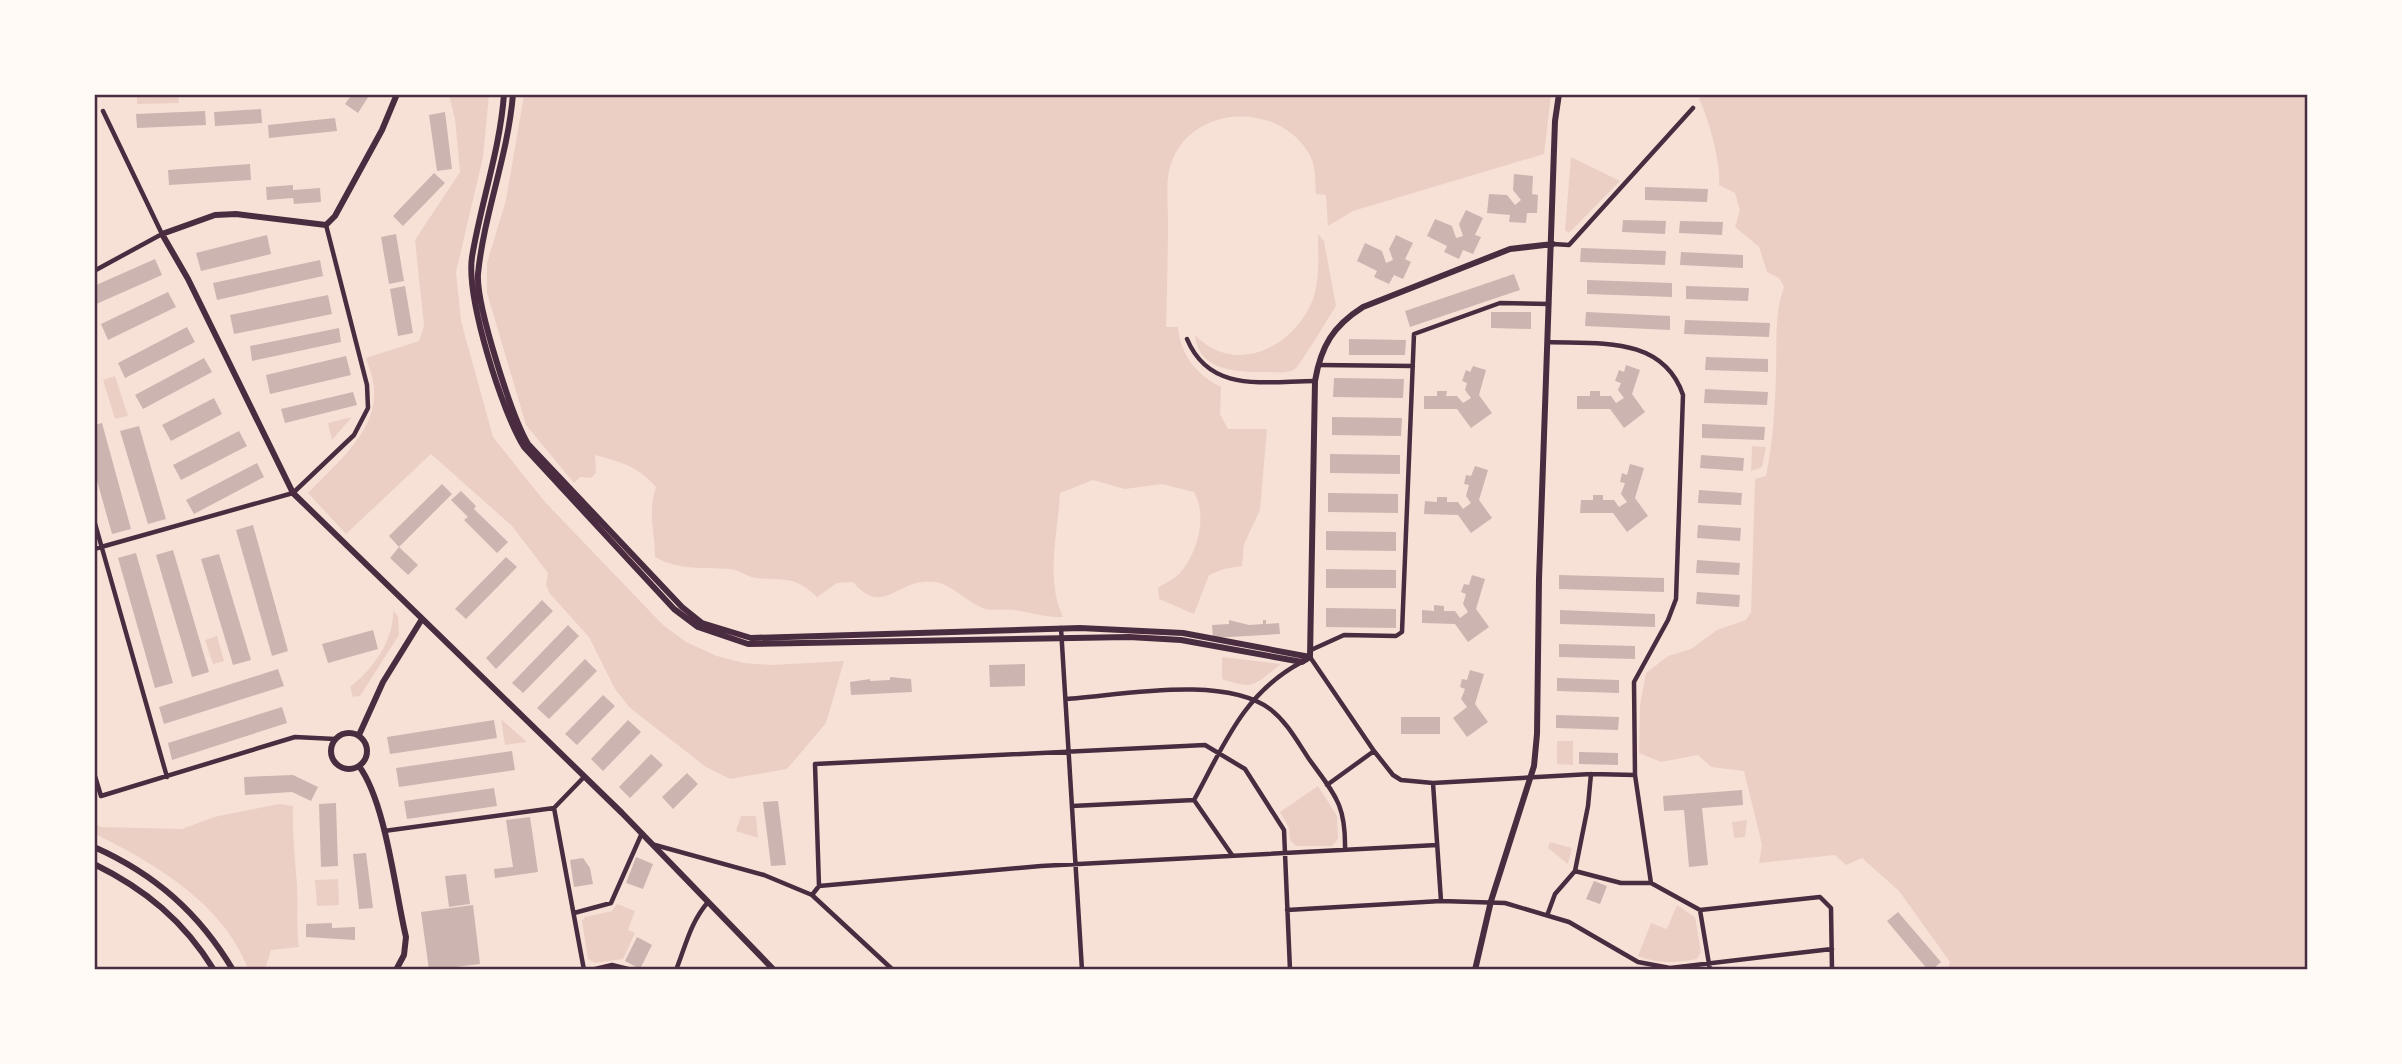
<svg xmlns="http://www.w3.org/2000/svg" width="2402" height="1064" font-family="'Alegreya Sans',sans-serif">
<rect width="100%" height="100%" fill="#f7e1d7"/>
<!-- green -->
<path fill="#ebcfc5" d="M137,95H178L179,103L137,104Z
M449,95H489L483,157L456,272L461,321L493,437L545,502L663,625L686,642L717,656L744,663L771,665L844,661L826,723L787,769L730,779L706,767L630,708L615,689L589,637L550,594L546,585L548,573L512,526L431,454L346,534L308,493C334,465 377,432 374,390C374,380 369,368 366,358L419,341L424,326L415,240L460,172L455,119Z
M524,95V94L1551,95L1544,154L1353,211L1328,226L1326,195L1316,194C1315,180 1316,164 1308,152C1275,99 1184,105 1169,171C1166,186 1168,204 1168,219C1168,255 1167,291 1166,327H1178C1181,356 1196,374 1221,387L1220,414L1228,429H1267L1260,510L1244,544L1242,566L1224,569L1209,575L1194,614L1159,599L1158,588C1165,583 1176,578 1181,572C1199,550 1207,515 1194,492L1162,484L1125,489L1093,480L1060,493C1058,534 1045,579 1063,617C1041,617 1035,613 1015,610C1005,608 993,612 983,608C967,602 953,585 935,582C898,576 884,619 853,582L837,583L817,597C794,575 785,581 756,578C747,577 740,570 730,569C703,567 680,571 655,557C655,529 647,515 656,487C636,465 623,463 595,455L596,473L591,478L580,477L574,483L526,425L487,293V263L506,200Z
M1702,95H2307V969H1948L1950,962L1899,891L1862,858L1846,865L1835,855L1759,863L1762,845L1744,771L1711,767L1698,755L1661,762L1639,753L1640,705L1646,673L1668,656L1691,649L1717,630L1746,620L1751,612L1755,479L1766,476C1773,442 1775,408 1776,373C1777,345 1774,314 1784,287L1779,278L1767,272L1759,247L1735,227L1740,210L1735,193L1719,185C1721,162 1709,120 1699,99Z
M1571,157L1620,181L1569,233L1565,230Z
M1318,234L1324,241L1336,306C1330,315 1300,366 1295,369C1288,374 1277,372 1269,372C1240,372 1198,373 1195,335C1235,377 1295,347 1313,299C1320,279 1318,255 1318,234Z
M115,376L128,416L115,419L103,380Z
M352,417L332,440L328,423Z
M1752,446L1766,447L1762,467L1751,471Z
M393,611L398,616L399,635L360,696L353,697L350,687C372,670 394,641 393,611Z
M217,636L224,661L213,664L205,640Z
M1222,657L1281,664C1254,684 1256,691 1222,679Z
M501,719L527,742L505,745Z
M1557,741H1573V765L1557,764Z
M1318,786L1337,816L1338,839L1332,846H1296L1290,840L1289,828L1280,812Z
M279,804L293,806C292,833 295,858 297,885C298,906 296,925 299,947L271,950L265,969H248C224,904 153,862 95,834V823L100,827L182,829L214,817Z
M741,816H756L758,838L736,831Z
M1747,820L1745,837L1734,838L1732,822Z
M1550,842L1572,848L1568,864L1548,848Z
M338,879L339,905L317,906L315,880Z
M617,904L635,911L628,930L635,933L623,959L595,963L588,959L582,921L585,917L612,911Z
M1677,905L1695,917L1701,952L1697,959C1676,963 1659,964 1638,956L1651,923L1667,929Z"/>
<!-- building -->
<path fill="#ccb4b1" d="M352,94H370L358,113L345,104Z
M261,109L262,123L215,126L214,112Z
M205,111L206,125L137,128L136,114Z
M445,112L452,169L437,171L429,115Z
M335,118L337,131L269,138L268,125Z
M250,164L251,180L169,185L168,170Z
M434,173L445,183L403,226L393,216Z
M1514,174L1533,176L1532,194L1538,195L1537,213H1527L1526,223L1509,222L1510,215L1487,213L1489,194L1507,195L1515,205L1521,200L1513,190Z
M293,185V190L320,188L321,202L294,204L293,198L267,200L266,187Z
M1645,187L1708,189L1707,202L1645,200Z
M1466,210L1483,218L1475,235L1481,237L1473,254L1463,250L1459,259L1444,252L1447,246L1427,236L1435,219L1452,226L1456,238L1463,236L1459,224Z
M1623,220L1666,221L1665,234L1622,232Z
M1680,221L1723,222L1722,235L1679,233Z
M396,234L404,281L389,284L381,237Z
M267,235L271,254L201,271L196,253Z
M1396,235L1413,243L1405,259L1411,262L1403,279L1394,275L1389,284L1374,277L1377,271L1357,261L1365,243L1382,251L1386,263L1393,260L1389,249Z
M1581,248L1666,251L1665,265L1580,262Z
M1681,252L1743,255V268L1680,265Z
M155,259L162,275L94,305V286Z
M320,260L323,276L217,300L213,283Z
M1514,274L1520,290L1410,327L1405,311Z
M1587,280L1672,283V297L1587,294Z
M405,286L413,333L398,336L390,289Z
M1686,286L1749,288L1748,301L1686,299Z
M168,292L176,307L108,340L101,324Z
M328,295L332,314L234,334L230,315Z
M1491,312H1531V329L1491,328Z
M1586,312L1670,316V330L1585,326Z
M1685,320L1770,323L1769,337L1684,334Z
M187,327L195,342L125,378L118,363Z
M339,328L341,342L252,361L250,346Z
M1349,339L1406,340L1405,355H1349Z
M346,356L351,375L270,394L266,375Z
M1706,357L1768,359V372L1705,370Z
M204,358L212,372L143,409L135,395Z
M1626,365L1640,370L1632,394L1645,412L1624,428L1610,409H1577V396H1590V391H1600V396H1611L1616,403L1624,398L1618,390L1621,383L1615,381L1619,370L1624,372Z
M1473,366L1486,370L1479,395L1492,413L1471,428L1457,409H1424V396H1437V391H1447L1446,396H1457L1463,403L1471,398L1465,390L1467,383L1462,381L1466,370L1470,372Z
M1334,378L1404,379L1403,398L1333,397Z
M1705,389L1768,392L1767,405L1704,403Z
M353,392L357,405L285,423L281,409Z
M214,398L222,414L171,441L162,425Z
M1332,417L1402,418L1401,436L1332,435Z
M102,423L131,529L112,534L94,470V425Z
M1702,424L1765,427L1764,440L1702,438Z
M139,426L166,519L148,524L120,431Z
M239,431L247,446L181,480L173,465Z
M1330,454L1400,455V474L1330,473Z
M1701,455L1744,458L1743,471L1700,468Z
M257,463L264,477L194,514L186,500Z
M1630,464L1644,468L1635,498L1648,516L1627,532L1613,513H1580L1581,500H1593V495H1603V500H1614L1619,507L1627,502L1621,494L1625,483L1620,482L1622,473L1627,475Z
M1475,466L1488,470L1479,500L1492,518L1471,533L1458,515L1424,514L1425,501L1437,502V497H1447V502H1458L1463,509L1471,503L1466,496L1469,485L1464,484L1466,475L1471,476Z
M442,484L452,494L399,547L389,536Z
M1699,490L1742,493L1741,505L1698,503Z
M461,491L476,506L474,509L508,542L497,553L464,520L468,517L451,500Z
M1328,493L1398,494V513L1328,512Z
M253,525L288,651L272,656L236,530Z
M1698,525L1741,528L1740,541L1697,538Z
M1326,531L1396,532V551L1326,550Z
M399,547L418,565L408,575L390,558Z
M173,550L209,672L192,677L156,555Z
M136,553L173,683L155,688L118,558Z
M219,554L251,660L233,665L201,559Z
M506,557L517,567L466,619L455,609Z
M1697,560L1740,563L1739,575L1696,573Z
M1326,569L1396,570V588H1326Z
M1472,575L1485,579L1476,609L1489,627L1468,642L1455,624L1422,623V610L1434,611V605L1444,606V611H1455L1460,618L1468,612L1463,604L1466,594L1461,592L1464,584L1469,585Z
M1559,575L1664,578V592L1559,589Z
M1697,592L1740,595L1739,607L1696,604Z
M542,600L553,611L496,669L486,658Z
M1326,608L1396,609V628L1326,627Z
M1560,610L1655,614V627L1560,624Z
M1229,620L1249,625L1263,624V620H1266V624L1279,623L1280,634L1213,638L1212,625L1229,624Z
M568,625L579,636L523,693L512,683Z
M373,630L378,649L328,663L322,644Z
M1559,644L1635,646V659L1559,657Z
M585,659L597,671L549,719L537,708Z
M1025,664V686L990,687L989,665Z
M278,669L284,686L164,724L159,707Z
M1470,670L1484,674L1475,704L1488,722L1467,737L1453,718L1467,707L1461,699L1465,689L1460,687L1462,679L1467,680Z
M890,677L911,679L912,692L851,695L850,682L870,679V681L890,680Z
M1557,678L1619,680V693L1557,691Z
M603,695L615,706L577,745L565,734Z
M282,707L287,723L172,760L168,743Z
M1556,715L1619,717L1618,730L1556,728Z
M1401,717H1440V734H1401Z
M494,720L497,738L390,754L387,737Z
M628,720L641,732L603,771L591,759Z
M512,751L515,770L399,787L396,768Z
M1579,752L1618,753V765L1579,764Z
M651,754L663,765L630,798L619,787Z
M687,773L698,784L673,809L662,797Z
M293,775L318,787L311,801L292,792L245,795L244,777Z
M494,788L497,806L407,819L404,801Z
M1742,790L1743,805L1702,808L1708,865L1689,867L1684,810L1664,811L1663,796Z
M778,801L786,865L771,866L763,802Z
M336,803L338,866L321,867L319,804Z
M530,817L538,872L495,878L494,869L513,867L506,820Z
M366,853L373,908L359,909L353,854Z
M636,857L653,864L643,889L626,883Z
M583,858L590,868L593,884L574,887L570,860Z
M466,874L470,904L449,907L445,876Z
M1594,881L1607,886L1600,904L1586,899Z
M473,905L480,964L429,970L421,912Z
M1898,912L1941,962L1932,970H1928L1887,921Z
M332,923V928L355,927V940L306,937V924Z
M637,937L652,945L640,969L625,961Z"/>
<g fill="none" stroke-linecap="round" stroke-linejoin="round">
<!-- minor -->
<path stroke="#4a2c40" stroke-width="4.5" d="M1553,244L1569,245L1693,108
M94,271L162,234L103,111
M1187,339C1210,394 1265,381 1315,381
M1548,342C1599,344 1663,336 1683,395L1676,599L1668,620L1634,682L1635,775
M1318,365L1413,366
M94,520L167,777
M94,549L293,493L354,435L368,408L367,385L326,225
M1061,628L1082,970
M1311,650L1344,635L1396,636L1402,632L1414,334L1500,303L1549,304
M1310,657L1374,751L1393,775L1401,780L1433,783L1591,774L1635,775L1651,883L1700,910L1820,897L1831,908L1832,970
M1066,699C1123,695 1223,675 1270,709C1287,722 1297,741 1309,759C1335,795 1346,804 1345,850
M94,773L101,796L295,737L335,739
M584,777L554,808L584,970
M1433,783L1441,901
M1327,785L1374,751
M1194,800C1224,745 1243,694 1300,663
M1072,806L1194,800L1232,855
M384,831L554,808
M655,845L764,875L812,895L893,970
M1575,871L1621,883H1651
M819,886L815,764L1205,745L1245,769L1284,830L1290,970
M812,895L819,886L1041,866L1437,845
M1287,910L1441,901L1505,903L1569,922L1638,962L1670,968L1832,949
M1700,910L1710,970
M574,913L611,903L642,833
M1548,913L1555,894L1575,871L1588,806L1591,774
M591,970L612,965L632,970
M676,970C686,945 690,923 708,902"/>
<!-- tertiary -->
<path stroke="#4a2c40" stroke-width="6" d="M397,94L382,130L335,216L326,225L236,214L215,215L162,234L188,279L293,493L622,813L774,970
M504,94C500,150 481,202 472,257C466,298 502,412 524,447L674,609L698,627L748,644L1129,637L1181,640L1302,662L1310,657
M513,94C508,156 484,213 478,274C476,305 512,417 528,444L682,607L702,623L751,638L1080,628L1183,633L1310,657
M1310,657L1315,381C1321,346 1333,326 1363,307L1510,249L1553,244
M331 751a18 18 0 1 1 36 0a18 18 0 1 1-36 0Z
M359,735L383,682L422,619
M359,766C386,803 395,891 406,937L404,955L396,970
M94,847C155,874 199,913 233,970
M94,864C145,889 184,921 214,970
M1475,970L1491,901L1534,766L1537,734L1539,579L1555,121L1559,94"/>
</g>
<!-- border -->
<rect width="2402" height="1064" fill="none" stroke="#fffaf5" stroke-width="192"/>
<rect x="96" y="96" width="2210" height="872" fill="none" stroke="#4a2c40" stroke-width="2.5"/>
</svg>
